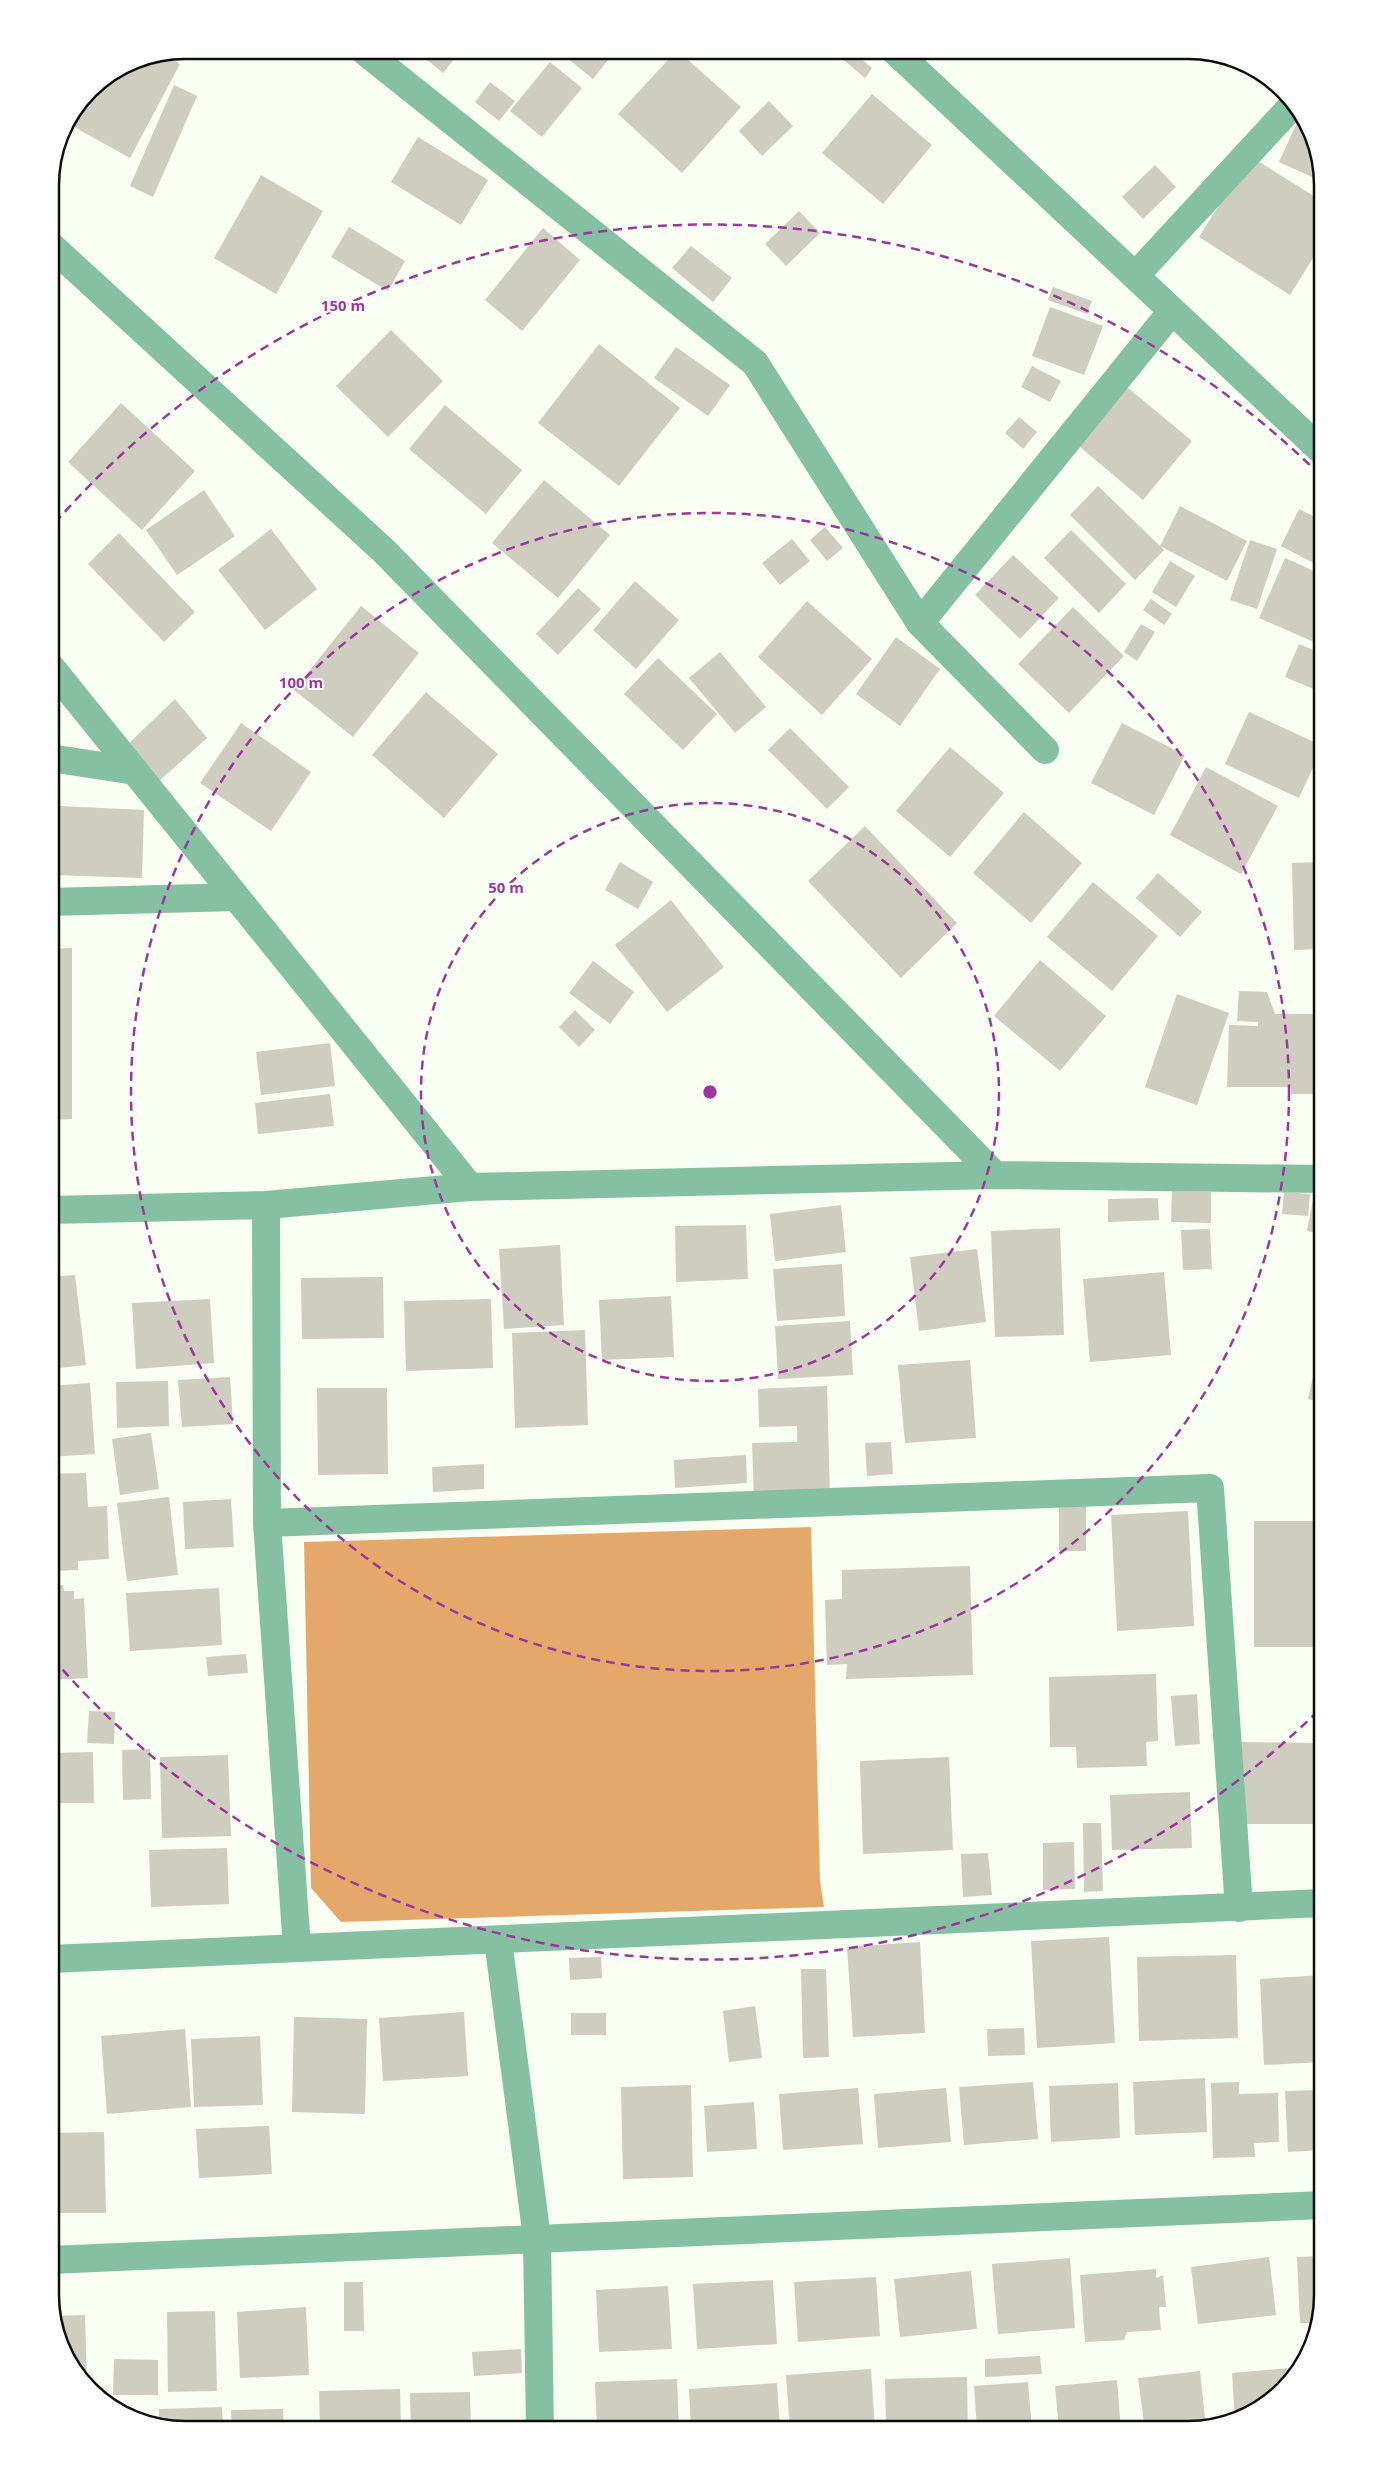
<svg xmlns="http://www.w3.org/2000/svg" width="1373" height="2480" font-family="'Noto Sans',sans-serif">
<rect width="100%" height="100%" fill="#f8fef2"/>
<!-- forest -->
<path fill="#e5a86b" d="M811,1527L820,1881L824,1907L341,1922L311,1888L304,1542Z"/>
<!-- building -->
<path fill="#cfccc0" d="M415,50H457L460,52L443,73Z
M557,50H616L593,79Z
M677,50L741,107L682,173L618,114Z
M844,50H851L872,68L865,78L839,56Z
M162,54L180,64L130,158L67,123L90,89L133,60Z
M550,62L582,88L542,137L510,111Z
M490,82L515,101L499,121L475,102Z
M174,85L197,96L153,197L130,186Z
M872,94L932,145L883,204L822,153Z
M769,101L793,126L762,156L739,131Z
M1297,123L1313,133L1323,182L1279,162Z
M418,137L488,180L461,225L391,182Z
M1250,156L1323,202V242L1290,295L1199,237Z
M1155,165L1176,187L1143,219L1122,197Z
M261,175L323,211L276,294L214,258Z
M799,211L820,233L786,266L765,244Z
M349,227L405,261L388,291L331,257Z
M543,228L580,260L522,331L485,300Z
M691,246L732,278L713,302L672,268Z
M1053,287L1092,301L1087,314L1048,300Z
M1050,307L1103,326L1084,375L1032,356Z
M391,330L443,381L388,437L336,386Z
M599,344L680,408L619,486L538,423Z
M676,347L730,385L708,416L654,378Z
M1032,366L1061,381L1050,402L1021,387Z
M1121,382L1192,441L1143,500L1073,441Z
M121,403L195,471L142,530L68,462Z
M445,405L522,470L486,514L409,449Z
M1019,417L1037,432L1023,449L1005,433Z
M544,480L610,535L558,598L492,543Z
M1098,486L1160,546L1180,506L1247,541L1227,581L1160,546L1164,550L1135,580L1070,515Z
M204,490L235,536L177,575L146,530Z
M1299,509L1323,521V568L1281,546Z
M825,527L843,548L827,561L810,540Z
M271,529L317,589L265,630L218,570Z
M1071,530L1126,584L1099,613L1044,558Z
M119,533L195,612L164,642L88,564Z
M792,539L810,561L780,585L762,563Z
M1250,540L1277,549L1257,609L1230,600Z
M1013,555L1059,598L1020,639L975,595Z
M1285,558L1323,575V646L1259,618Z
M1170,561L1195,576L1176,607L1152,592Z
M635,581L679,620L636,669L593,630Z
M578,588L601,609L558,655L536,634Z
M1151,599L1172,614L1164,625L1143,610Z
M807,601L872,659L822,715L758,657Z
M361,606L419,653L353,737L294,690Z
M1073,607L1124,656L1069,713L1018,664Z
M1141,624L1155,632L1137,661L1124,652Z
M896,637L940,669L900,726L856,694Z
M1299,644L1323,654V693L1285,677Z
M720,652L766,707L735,733L689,678Z
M658,658L717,714L683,750L624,694Z
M426,692L498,754L444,818L372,755Z
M175,699L207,738L157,783L126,746Z
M1249,712L1323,746L1299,798L1225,764Z
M241,723L311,772L271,831L200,783Z
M1122,723L1185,755L1154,815L1091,783Z
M790,728L849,787L827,809L768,750Z
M950,747L1004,793L950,857L896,811Z
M1206,767L1278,806L1241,874L1170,835Z
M59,806L144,810L142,878L56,875Z
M1024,812L1082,863L1031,923L973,873Z
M865,826L957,923L901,978L808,881Z
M620,862L653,882L638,909L605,890Z
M1321,862L1323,949L1294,950L1292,863Z
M1158,873L1202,912L1180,937L1136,898Z
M1093,882L1158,936L1112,991L1047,937Z
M671,900L724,967L667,1012L615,945Z
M72,948V1119L50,1120V949Z
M1040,960L1106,1016L1060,1071L994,1016Z
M593,961L634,992L610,1024L569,993Z
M1239,991L1267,992L1275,1014H1319V1094H1291V1087H1227L1229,1025L1258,1026V1022L1237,1021Z
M1177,994L1229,1013L1197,1105L1145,1087Z
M575,1010L595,1030L579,1047L559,1027Z
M330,1043L335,1086L261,1095L256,1052Z
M330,1094L334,1126L258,1134L255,1103Z
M1172,1191L1211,1192V1223L1171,1222Z
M1284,1192L1310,1194L1308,1216L1282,1214Z
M1314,1195L1323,1196V1234L1307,1231Z
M1158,1198L1159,1220L1108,1222V1199Z
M841,1205L846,1252L775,1261L770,1214Z
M746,1225L748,1279L676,1282L675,1226Z
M1060,1228L1064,1335L995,1337L991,1231Z
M1210,1229L1212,1269L1183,1270L1181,1230Z
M560,1245L564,1325L504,1329L499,1249Z
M977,1249L986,1322L919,1331L910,1257Z
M842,1264L845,1316L777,1321L773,1269Z
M1164,1272L1171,1355L1090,1362L1083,1279Z
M75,1275L86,1365L50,1369V1277Z
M383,1277L384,1338L302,1339L301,1278Z
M671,1296L674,1357L602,1360L599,1300Z
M210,1299L214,1363L136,1369L132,1303Z
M491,1299L493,1368L406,1371L404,1301Z
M850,1321L853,1375L778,1379L775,1326Z
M585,1330L588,1425L515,1428L512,1333Z
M1322,1336H1323V1403L1308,1399Z
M970,1360L976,1438L905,1443L898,1365Z
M230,1377L233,1424L182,1427L178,1380Z
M168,1381L169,1426L117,1428L116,1382Z
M90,1383L95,1454L50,1457V1386Z
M827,1386L830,1495L754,1498L752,1443L797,1442V1426L759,1427L758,1389Z
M317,1388H387L388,1474L318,1475Z
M151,1433L159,1489L120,1495L112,1439Z
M891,1442L893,1474L867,1476L865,1443Z
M746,1455L747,1483L675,1488L674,1460Z
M484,1464V1489L433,1492L432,1467Z
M86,1473L88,1507L107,1506L109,1559L78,1561V1570L50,1571V1474Z
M169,1497L178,1575L127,1581L117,1503Z
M231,1499L234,1547L185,1549L183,1502Z
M1059,1502H1086V1551H1059Z
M1188,1511L1194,1626L1117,1631L1111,1515Z
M1254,1521H1323V1647H1254Z
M970,1566L973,1675L846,1679L847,1664L827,1665L825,1600L842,1599V1570Z
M63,1585L64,1591H74V1599L84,1598L88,1678L50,1680V1586Z
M219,1588L222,1645L130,1651L126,1593Z
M246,1654L248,1673L208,1676L206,1657Z
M1156,1674L1158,1741L1146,1742L1147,1766L1077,1768L1076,1747H1050L1049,1677Z
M1197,1694L1200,1744L1175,1746L1171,1696Z
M89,1711L115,1712L114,1744L87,1743Z
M1240,1742L1323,1743V1824H1239Z
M150,1749L151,1799L123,1800L122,1750Z
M93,1752L94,1803H50V1753Z
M228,1755L231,1836L162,1838L160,1757Z
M949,1757L953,1850L863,1854L860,1761Z
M1190,1792L1192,1848L1112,1850L1110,1795Z
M1083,1823H1101L1103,1891L1084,1892Z
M1074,1842L1075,1889L1043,1890V1843Z
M227,1848L229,1904L151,1907L149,1850Z
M988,1853L992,1895L963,1897L961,1854Z
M1109,1937L1115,2043L1037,2048L1031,1941Z
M920,1942L925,2033L853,2037L847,1947Z
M1236,1955L1238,2038L1139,2041L1137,1957Z
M601,1957L602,1978L570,1980L569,1958Z
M801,1969H826L829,2057L803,2058Z
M1323,1975V2062L1264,2065L1260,1979Z
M755,2006L762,2058L729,2062L723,2011Z
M464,2012L468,2076L383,2081L379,2018Z
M571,2013H606V2035H571Z
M294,2017L367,2019L365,2114L292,2112Z
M1024,2028L1025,2055L988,2056L987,2029Z
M185,2029L191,2107L107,2114L101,2036Z
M260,2036L263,2105L194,2107L191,2039Z
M1205,2078L1207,2132L1135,2135L1133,2082Z
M1033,2082L1038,2139L964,2145L959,2087Z
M1239,2082V2094L1278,2093L1279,2142L1254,2143L1255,2157L1213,2158L1211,2083Z
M1118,2083L1120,2138L1051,2142L1049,2086Z
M691,2085L693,2177L623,2179L621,2087Z
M858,2088L863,2144L783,2150L779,2094Z
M946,2088L951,2142L878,2148L874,2094Z
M1323,2090V2150L1288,2152L1285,2091Z
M754,2102L757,2149L707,2152L704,2106Z
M269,2126L272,2174L199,2178L196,2129Z
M104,2132L106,2213H50V2133Z
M1323,2256V2296L1315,2323H1300L1297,2257Z
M1269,2257L1276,2315L1198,2324L1191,2267Z
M1070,2258L1075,2328L998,2334L992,2264Z
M1156,2269V2278L1163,2275L1166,2307H1159L1161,2330L1127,2332L1124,2340L1085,2342L1080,2275Z
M971,2271L977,2329L900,2337L894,2279Z
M876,2277L880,2336L798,2342L794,2282Z
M773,2280L777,2344L697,2349L693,2284Z
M344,2282H363L364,2331H344Z
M668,2286L672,2349L599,2352L596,2290Z
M306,2307L309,2375L240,2378L237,2312Z
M215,2311L217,2391L168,2392L167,2312Z
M85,2315L87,2380L60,2347L54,2316Z
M521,2349L522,2373L474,2376L472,2352Z
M1040,2356L1042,2374L985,2377V2359Z
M114,2359L158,2360V2395H113Z
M1291,2368L1292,2377L1240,2420L1235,2421L1232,2373Z
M871,2369L875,2430H790L786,2375Z
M1200,2371L1206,2427L1189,2430H1145L1138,2378Z
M967,2377L968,2430H886L885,2379Z
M677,2379L679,2430H597L595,2382Z
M1117,2380L1121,2430H1059L1055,2386Z
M1028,2382L1032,2430H977L974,2386Z
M777,2383L780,2430H691L689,2389Z
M400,2389L401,2430H320L319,2391Z
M470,2392L471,2430H411L410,2393Z
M222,2407L223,2430H176L159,2424V2409Z
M283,2409L284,2430H232L231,2410Z"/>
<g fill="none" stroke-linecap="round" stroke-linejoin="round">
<!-- minor -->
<path stroke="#85c0a3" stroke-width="28" d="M363,50L755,363L920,623L1045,750
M894,50L1323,452
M50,245L384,551L995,1175
M1135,276L1292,106
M920,623L1172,311
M50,666L470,1187
M50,758L135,771
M50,902L236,897
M266,1205L267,1523L297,1948
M50,1210L266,1205L470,1187L995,1175L1323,1179
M267,1523L1210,1488L1239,1908
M498,1940L537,2238L540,2430
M50,1959L1323,1903
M50,2260L1323,2205"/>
</g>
<!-- distance rings -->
<g fill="none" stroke="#9c379c" stroke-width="2.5" stroke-dasharray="9 6">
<circle cx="710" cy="1092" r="289"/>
<circle cx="710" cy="1092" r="579"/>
<path d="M1318 1711A868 868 0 0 1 55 1661M55 523A868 868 0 0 1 1318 473"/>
</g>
<!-- crop -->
<path d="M0 0H1373V2480H0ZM185 59H1188A126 126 0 0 1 1314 185V2295A126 126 0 0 1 1188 2421H185A126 126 0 0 1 59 2295V185A126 126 0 0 1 185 59Z" fill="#fff" fill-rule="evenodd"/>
<path fill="none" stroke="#0c0e0b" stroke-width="2.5" d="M185 59H1188A126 126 0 0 1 1314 185V2295A126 126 0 0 1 1188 2421H185A126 126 0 0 1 59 2295V185A126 126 0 0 1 185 59Z"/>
<circle cx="710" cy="1092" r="8" fill="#9c379c" stroke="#fff" stroke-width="2.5"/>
<g font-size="15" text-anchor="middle" font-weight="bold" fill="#9c379c" stroke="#fff" stroke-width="4" stroke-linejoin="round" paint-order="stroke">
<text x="343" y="311">150 m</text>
<text x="301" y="688">100 m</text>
<text x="506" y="893">50 m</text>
</g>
</svg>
